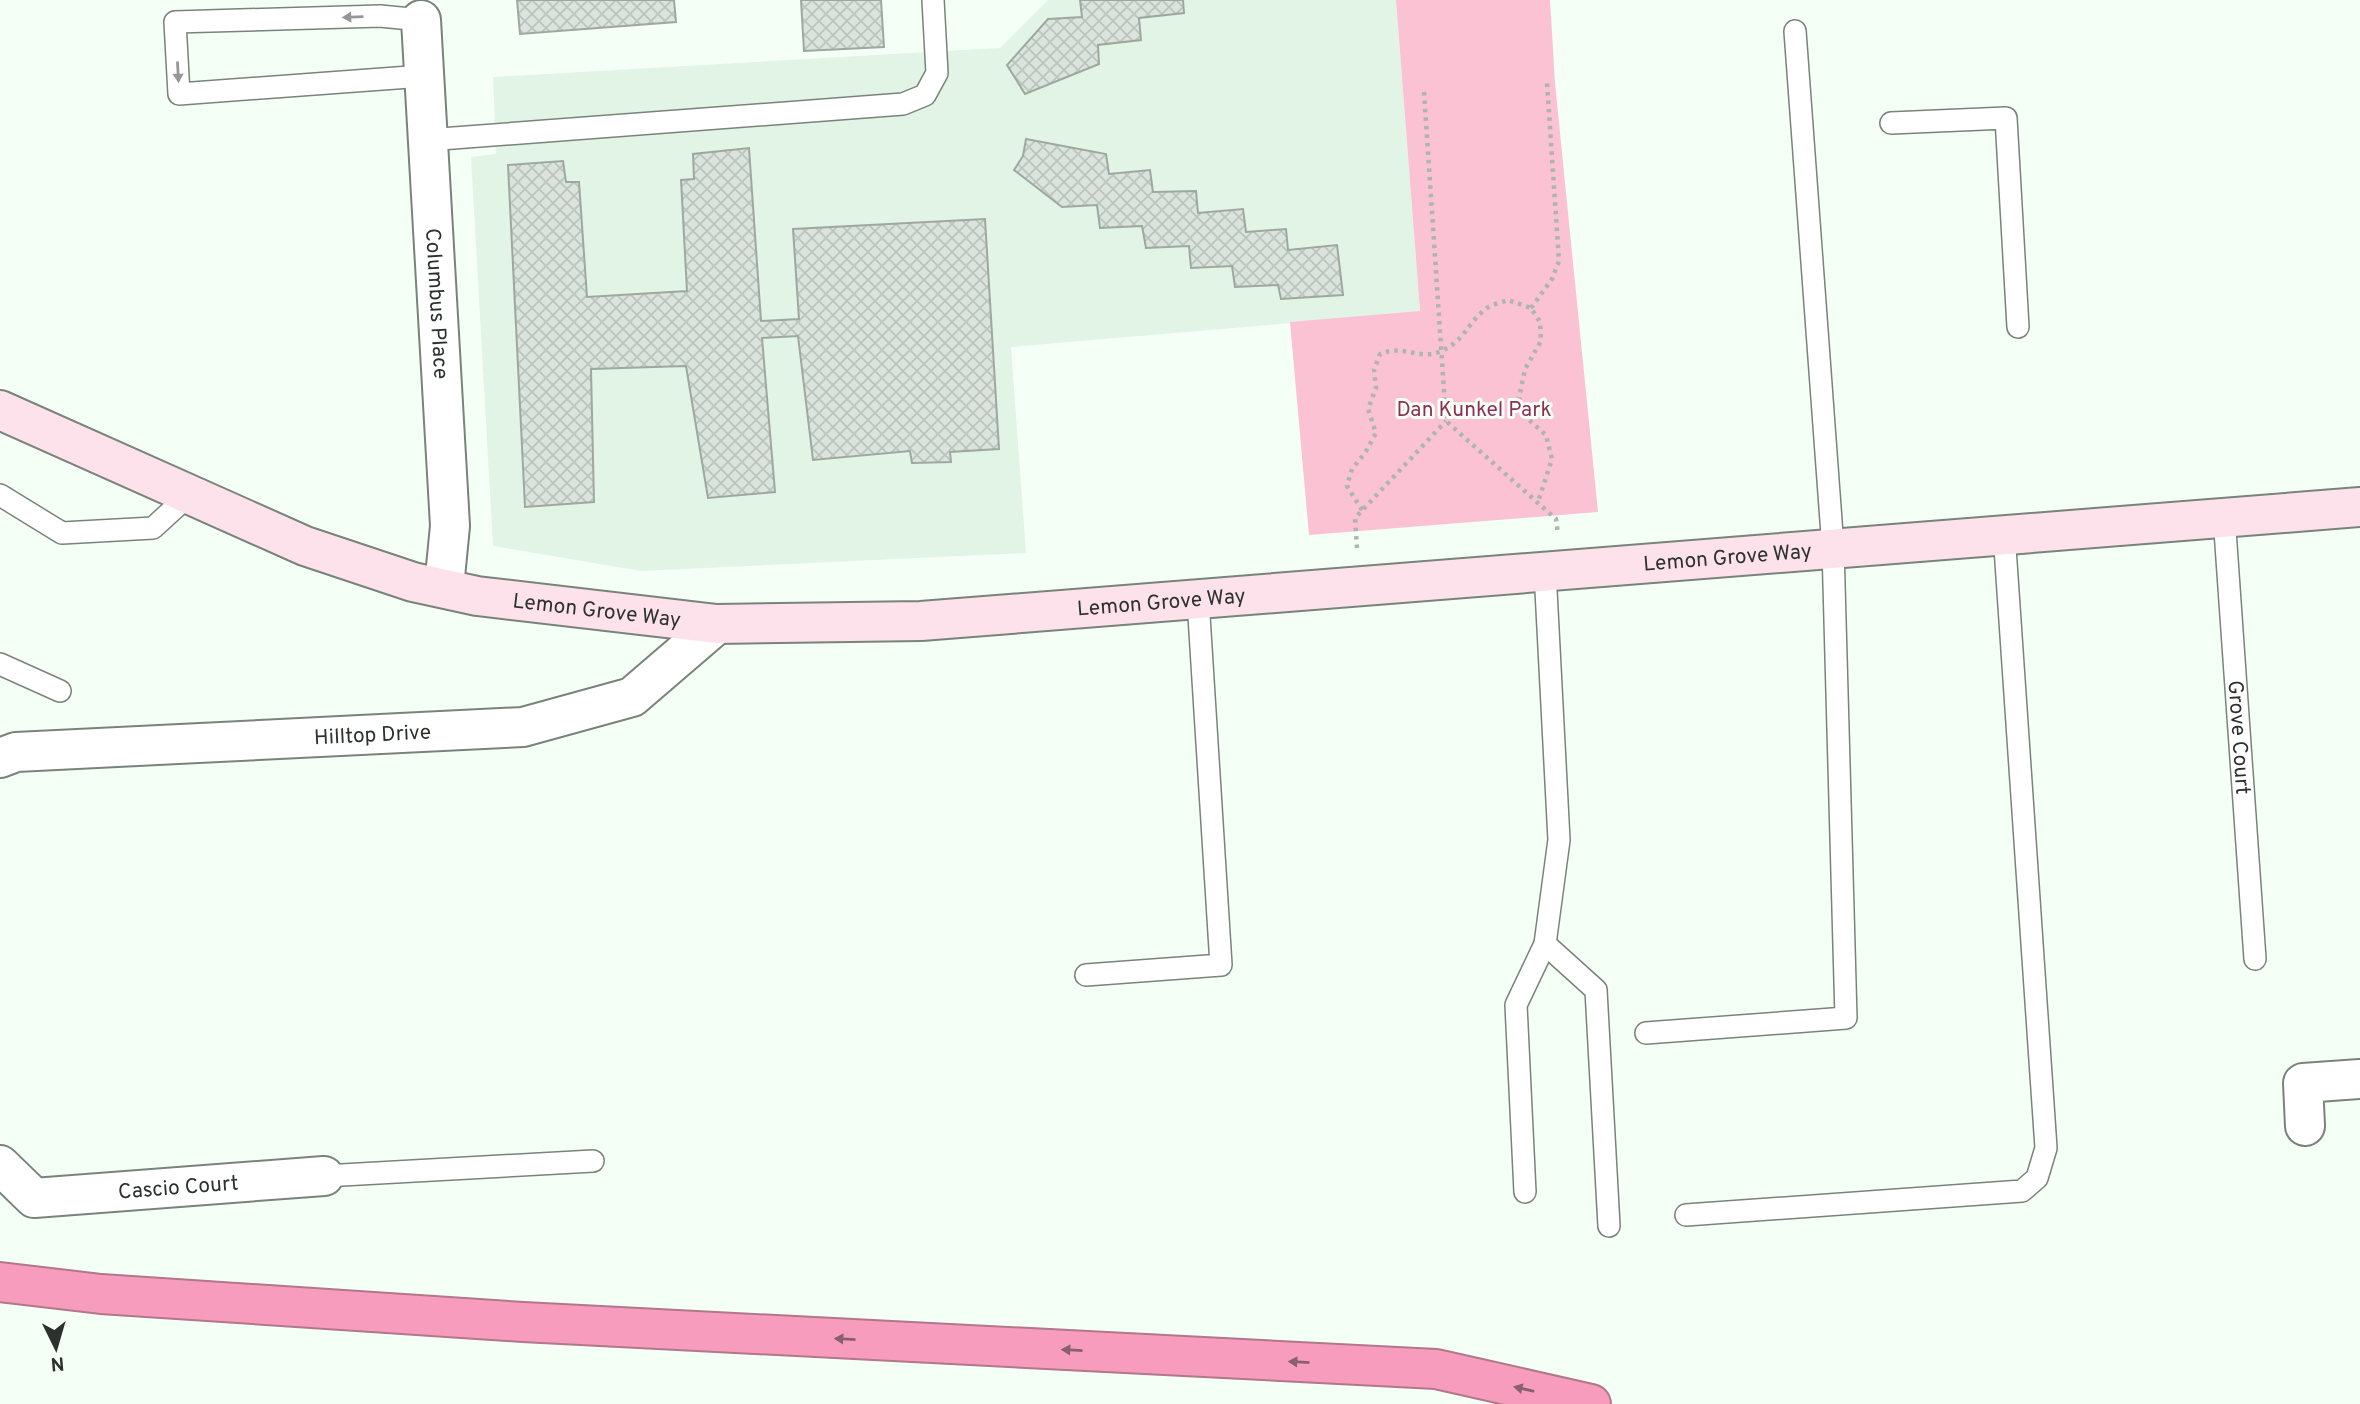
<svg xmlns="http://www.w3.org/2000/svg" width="2360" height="1404" font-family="Overpass,sans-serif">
<defs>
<pattern id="building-cross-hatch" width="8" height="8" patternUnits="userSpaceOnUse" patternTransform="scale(1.75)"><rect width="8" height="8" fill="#d9e4dc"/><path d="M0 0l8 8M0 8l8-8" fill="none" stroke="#bbc4bd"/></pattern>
</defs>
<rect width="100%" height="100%" fill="#f4fff6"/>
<!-- built -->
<path fill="#e2f4e6" d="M1048,0H1396L1420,312L1011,347L1026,553L641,571L493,546L471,157L496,154L493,77L1000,48Z"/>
<!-- green -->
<path fill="#fbc2d4" d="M1396,0H1550L1555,83L1598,512L1309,535L1290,322L1420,311Z"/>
<!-- building -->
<path fill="url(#building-cross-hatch)" stroke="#9ea8a0" stroke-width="2" d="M517,0H674L676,22L520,34Z
M801,0H881L884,47L804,51Z
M1080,0H1183L1184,13L1139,18L1141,40L1098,45L1099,64L1025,94L1007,65L1048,19L1082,17Z
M1026,139L1106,154L1109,174L1150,170L1153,192L1196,191L1198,213L1243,209L1246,232L1286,229L1288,250L1337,245L1343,295L1281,299L1278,285L1235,287L1232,266L1191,268L1189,246L1146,248L1142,226L1100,228L1097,205L1062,207L1014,170L1023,156Z
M749,148L761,321L799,319L793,229L985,219L999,449L950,452L951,462L912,463L910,451L813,460L798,336L762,338L775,492L708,498L686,366L591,369L594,502L525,507L508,165L563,161L566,182H579L587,297L687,291L681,180L694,179L693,154Z"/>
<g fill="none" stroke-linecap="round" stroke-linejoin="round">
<!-- lane casing -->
<g stroke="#79837b" stroke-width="24">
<g id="lane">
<path d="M421,20L380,16L175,22L179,94L423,76"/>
<path d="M1891,123L2006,118L2018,327"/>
<path d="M427,140L903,104L925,95L937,73L933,0"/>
<path d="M0,495L62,533L153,528L189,495"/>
<path id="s1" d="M2224,516L2255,959"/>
<path d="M0,664L60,691"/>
<path d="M1545,944L1596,990L1609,1226"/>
<path d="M1086,975L1221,965L1198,600"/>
<path d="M1646,1033L1846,1018L1833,548L1795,31"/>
<path d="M324,1176L593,1161"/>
<path d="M1525,1192L1516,1005L1545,944L1559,840L1545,571"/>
<path d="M1686,1215L2022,1191L2037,1178L2046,1148L2004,533"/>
</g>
</g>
<!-- street casing -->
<g stroke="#79837b" stroke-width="42">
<g id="street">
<path id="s2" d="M421,20L450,526L444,587"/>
<path id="s3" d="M0,758L16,752L523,727L632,697L717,624"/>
<path d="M2305,1126L2303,1083L2360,1079"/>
<path id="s4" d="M0,1165L34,1198L324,1176"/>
</g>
</g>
<!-- secondary casing -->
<g stroke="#79837b" stroke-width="42">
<g id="secondary">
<path id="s5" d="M0,410L305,546L413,582L477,596L717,624L921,621L2360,507"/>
</g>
</g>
<!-- highway casing -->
<g stroke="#b1778b" stroke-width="42">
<path id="highway" d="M0,1282L101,1294L523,1322L1436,1369L1591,1404"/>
</g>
<!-- path -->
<path stroke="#acb5ae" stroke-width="4.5" stroke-dasharray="3.5 5" stroke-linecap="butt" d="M1424,92L1446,421L1556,519L1558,534
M1531,308L1552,279L1559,261L1547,83
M1362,510L1347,486L1352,469L1365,453L1376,433L1368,409L1376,388L1374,370L1380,354C1405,344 1418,360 1439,352C1464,342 1465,327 1483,311C1489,305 1500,303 1508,300L1531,308L1540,322L1541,341L1525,369L1519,398L1529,420L1546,435L1552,459L1538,502
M1357,548L1355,518L1446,421"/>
<!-- lane -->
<use href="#lane" stroke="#fff" stroke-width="21"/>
<!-- street -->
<use href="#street" stroke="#fff" stroke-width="38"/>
<!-- secondary -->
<use href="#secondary" stroke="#fde1eb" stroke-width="38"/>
<!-- highway -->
<use href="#highway" stroke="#f89cbd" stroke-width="38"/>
</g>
<!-- one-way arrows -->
<defs><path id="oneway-solid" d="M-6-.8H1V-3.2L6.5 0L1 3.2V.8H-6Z" transform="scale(1.75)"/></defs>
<g fill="#969896">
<use href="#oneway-solid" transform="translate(353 17) rotate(178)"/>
<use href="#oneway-solid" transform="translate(178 72) rotate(87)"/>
</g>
<g fill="#88616e">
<use href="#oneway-solid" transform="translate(845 1339) rotate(-177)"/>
<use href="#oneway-solid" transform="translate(1072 1350) rotate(-177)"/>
<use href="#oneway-solid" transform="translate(1299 1362) rotate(-177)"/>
<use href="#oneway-solid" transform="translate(1524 1389) rotate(-167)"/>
</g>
<g text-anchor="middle" stroke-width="6" stroke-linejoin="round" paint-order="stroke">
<!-- street labels -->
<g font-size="21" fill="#2d312e" stroke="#f4fff6">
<text dy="7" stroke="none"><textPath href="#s2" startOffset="284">Columbus Place</textPath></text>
<text dy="7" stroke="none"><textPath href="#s5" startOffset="1768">Lemon Grove Way</textPath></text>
<text dy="7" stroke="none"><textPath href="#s5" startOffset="1200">Lemon Grove Way</textPath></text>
<text dy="7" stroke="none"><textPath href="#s5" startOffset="634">Lemon Grove Way</textPath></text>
<text dy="7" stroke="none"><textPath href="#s3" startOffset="374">Hilltop Drive</textPath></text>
<text dy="7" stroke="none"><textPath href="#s1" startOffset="222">Grove Court</textPath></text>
<text dy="7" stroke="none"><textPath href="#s4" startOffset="192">Cascio Court</textPath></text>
</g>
<!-- park labels -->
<g font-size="21" fill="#8e2f57" stroke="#f4fff6">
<text x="1474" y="416">Dan Kunkel Park</text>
</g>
</g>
<!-- north arrow -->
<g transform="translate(56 1348) rotate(175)" stroke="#f4fff6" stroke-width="5" paint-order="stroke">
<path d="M0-5L12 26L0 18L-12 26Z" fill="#2d312e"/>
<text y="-10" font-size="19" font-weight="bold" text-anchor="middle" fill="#2d312e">N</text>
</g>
</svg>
